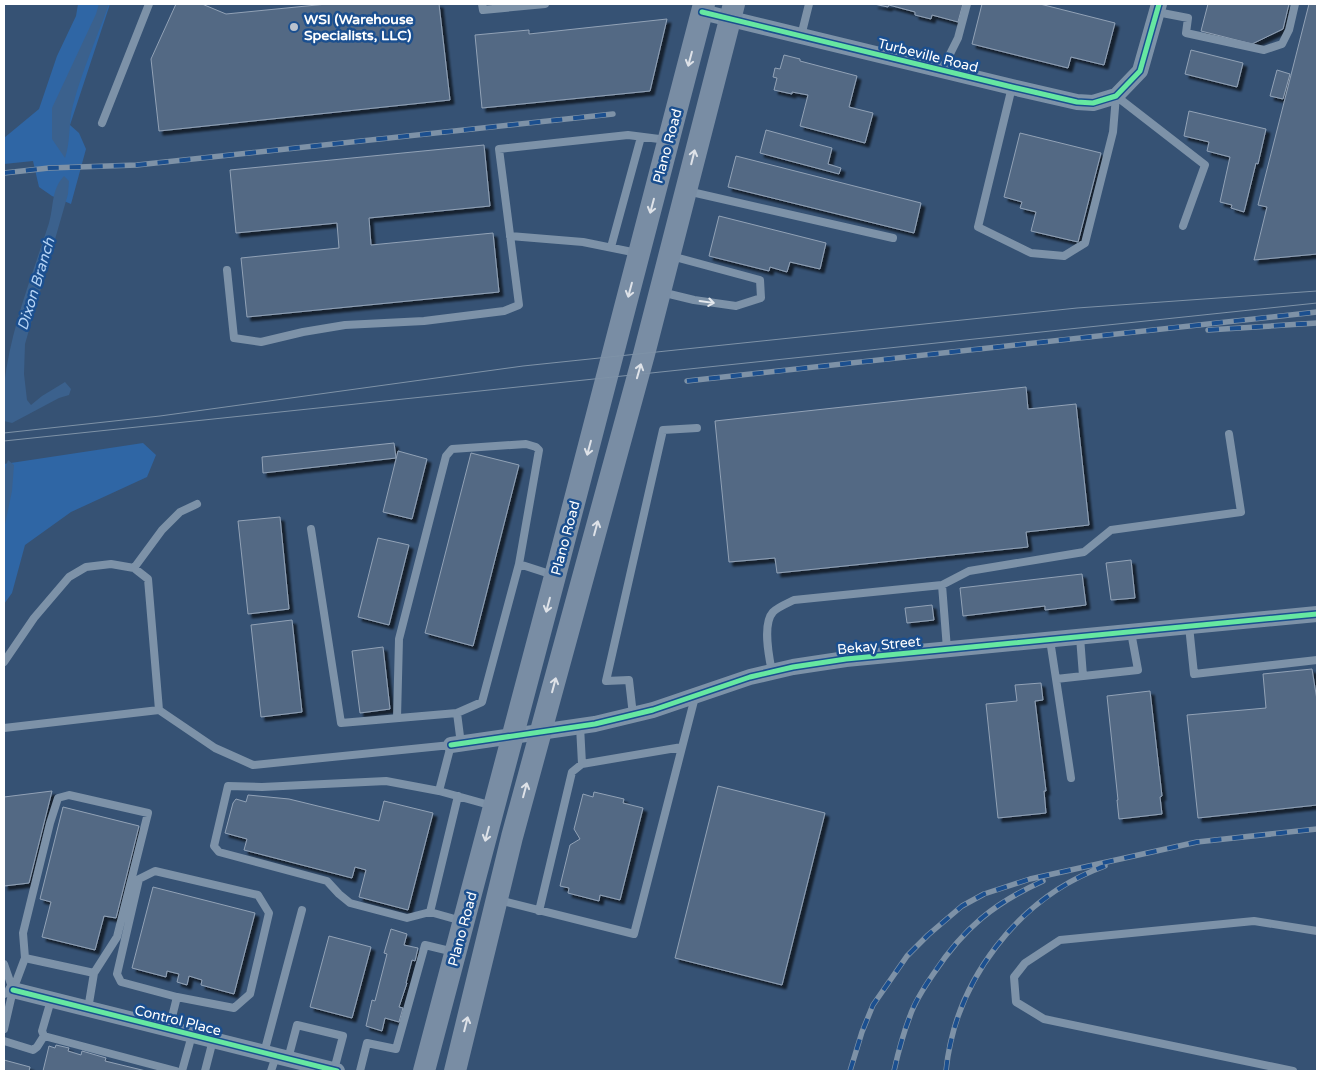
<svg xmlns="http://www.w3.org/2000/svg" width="1321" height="1075" font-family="'Varela Round',sans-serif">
<defs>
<filter id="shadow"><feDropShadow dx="4" dy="4" stdDeviation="1" flood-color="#0009"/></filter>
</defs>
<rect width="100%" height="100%" fill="#365274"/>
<!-- green -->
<path fill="#2f66a5" d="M78,4H110L70,125L79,133L86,149L71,204L52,196L39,187L33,161L4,164V138L39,109L57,56L76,16Z
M143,443L156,455L147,477L71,512L25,545L12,593L4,604V464Z"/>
<!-- water -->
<path fill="#3b618d" d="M99,4H109C97,37 82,71 73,105C68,123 71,141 65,158L52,139V108L96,14Z
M64,176L69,181L68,194L25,344L24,374L27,400L31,405L42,396L65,382L71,389L69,395L59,398L12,423L4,421C4,410 3,398 4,386C10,330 32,276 49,223C54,206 51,190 64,176Z
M8,460L14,465L12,491L4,529V472Z"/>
<!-- building -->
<path fill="#526984" stroke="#92a2b6" filter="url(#shadow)" d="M176,4H202L226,14L327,4H439L450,100L159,131L151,59Z
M874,4H963L958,22L932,15L931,19L915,15V12L889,5L888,7Z
M982,4H1040L1115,23L1104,65L1071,57L1068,68L972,44Z
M1208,4H1289L1283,29L1252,44L1201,31Z
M1309,4H1317V254L1254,260L1267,207L1258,205Z
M667,19L650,91L482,108L475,35L529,30V34Z
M1191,50L1243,63L1237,87L1185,74Z
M784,55L800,59V61L857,76L849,107L873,113L865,143L800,126L808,95L792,92V94L774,90L777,78L773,77L775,68L780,69Z
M1277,70L1290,74L1283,99L1270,96Z
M1189,111L1266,129L1258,164L1256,163L1244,212L1231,208L1232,205L1220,202L1230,157L1207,151L1209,142L1184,136Z
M766,130L832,148L828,164L841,168L839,174L760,153Z
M1020,133L1101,153L1078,242L1031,231L1036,212L1020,208L1022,202L1004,197Z
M484,145L490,206L369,218L371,245L493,233L499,292L247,317L241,258L339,248L337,223L236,233L230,170Z
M736,156L921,203L914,233L728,187Z
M719,216L826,243L820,269L790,262L787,272L770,267L769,271L709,256Z
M1026,387L1028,409L1076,404L1089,525L1026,532L1028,547L777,573L775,558L729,562L715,421Z
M394,443L396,458L263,473L262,457Z
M398,451L427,459L412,519L383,512Z
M471,453L519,465L473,646L425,633Z
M280,517L289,609L248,614L238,521Z
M378,538L409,545L389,625L358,617Z
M1131,560L1135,598L1111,600L1106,563Z
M1082,574L1086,605L1045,610V606L963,616L960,588Z
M932,605L934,620L907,623L905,608Z
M292,620L302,712L261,717L251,625Z
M383,647L390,709L360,713L352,651Z
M1312,669L1317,700V805L1198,818L1187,715L1266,708L1263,674Z
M1041,683L1043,700L1035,701L1046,791H1044L1046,813L998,818L986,704L1017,701L1015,685Z
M1150,691L1162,796L1160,797L1162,814L1119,819L1117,800H1118L1107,696Z
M718,786L825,813L782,985L675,958Z
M52,791L29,883L4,886V797Z
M594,792L624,799L623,803L643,808L620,900L600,895L599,901L568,893L569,888L560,886L570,845L580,839L574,829L583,794L593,797Z
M248,795L289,799L379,821L384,801L433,813L408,910L359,897L366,870L355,867L352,878L244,850L247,839L225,833L233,803L236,799L246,802Z
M63,807L139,826L116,918L104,916L95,950L42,937L51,902L40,899Z
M153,887L255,913L234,994L201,985L202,980L189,976L187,985L177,982L179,974L167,971L166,977L132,968Z
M391,929L407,934L404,945L418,948L415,961L412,960L406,983H407L399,1007L403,1008L399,1022L385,1018L382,1031L366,1026L372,1000L375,1001L387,954L384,953Z
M329,936L371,947L352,1018L310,1007Z
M56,1045L69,1048L68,1051L81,1055L82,1051L106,1058L105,1061L146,1071H43L49,1046L55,1048Z
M4,1060L30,1067L29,1071H4Z"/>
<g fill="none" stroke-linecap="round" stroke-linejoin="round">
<!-- service -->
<path stroke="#7d92a8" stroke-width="8" d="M482,4L483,10L545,4
M1157,12L1188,18L1186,33L1264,50L1282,44L1289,30L1295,4
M801,36L809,4
M942,70L958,38L967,4
M1012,87L978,227L1031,253L1064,256L1085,243L1113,132L1116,96
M1116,96L1205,165L1183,226
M102,123L149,4
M687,191L893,238
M510,236L583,242L637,253
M611,247L641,137
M227,270L234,338L261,342L303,332L345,325L424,321L504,311L519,305L499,149L628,135L667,140
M661,292L694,300L736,306L761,298L760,280L671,256
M311,529L341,723L457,713L461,744
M134,568L162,530L180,512L197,504
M942,585L947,649
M1189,626L1194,674L1317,660
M1080,637L1083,676
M1050,640L1056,679L1138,670L1131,632
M4,662L34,618L69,577L86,567L111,564L134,568L148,579L159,710
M772,672C769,657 762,624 773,612C778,607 788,603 794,600L942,585L969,571L1084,552L1111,530L1241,512L1229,434
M1056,679L1071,778
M457,713L482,702L519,564L553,575
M633,715L629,680L606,681L663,430L697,428
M397,718L399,639L446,456L452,449L526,444L536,447L539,450L519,564
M580,726L582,764
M4,728L159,710L215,748L253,765L451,745L439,791L493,806
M458,796L430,912L462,921
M499,900L634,934L695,697
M539,911L572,772L582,764L682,747
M430,912L407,918L350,903L339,894L327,881L219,852L214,846L228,786L262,787L386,781L439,791
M25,958L23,933L50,823L58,798L69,795L148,813L117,937L94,973
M4,964L13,990
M13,990L25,958L94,973L88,1009
M4,994L13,990L4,1029
M51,1000L42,1031L44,1036L176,1071
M169,1029L177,997L121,982L117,974L139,879L155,871L258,895L269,913L250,994L234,1008L177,997
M4,1041L33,1050L37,1047L44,1036
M264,1053L302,910
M288,1059L297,1025L343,1036L334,1070
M182,1071L192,1035
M205,1071L213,1040
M271,1071L276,1056
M360,1071L367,1043L396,1049L425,945L454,952
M1293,1071L1044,1019L1016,1002L1014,977L1025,963L1060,940L1254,921L1317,931"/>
<!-- minor -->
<path stroke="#7d92a8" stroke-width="16" d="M702,12L1012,87L1077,102L1093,103L1116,96L1140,71L1159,4
M451,745L595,724L653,710L750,677L793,667L846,659L1317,614
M13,990L337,1071"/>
<!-- secondary -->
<path stroke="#798da4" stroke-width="22" d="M424,1071L555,576L704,4
M455,1071L512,837L644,354L734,4"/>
<!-- tram -->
<path stroke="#7e92a7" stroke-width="1" d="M4,433L160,416L523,366L1077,308L1317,291
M4,441L1317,303"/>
<!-- rail casing -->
<g stroke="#7e92a7" stroke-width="5.5">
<path id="rail" d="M4,173L49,168L137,165L613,114
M1208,330L1317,323
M687,381L1317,312
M850,1071L862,1032L873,1005L907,956L928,935L962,906L984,894L1030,879L1197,842L1317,829
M894,1071C898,1053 903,1034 910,1016C915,1001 925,986 934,973C964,928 994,903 1043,881
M946,1071C955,980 1019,897 1105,866"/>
</g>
<!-- rail -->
<use href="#rail" stroke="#1b4f8f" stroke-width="4" stroke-dasharray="11" stroke-linecap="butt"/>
<!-- cycleway casing -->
<g stroke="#1b4f8f" stroke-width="8">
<path id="cycleway" d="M702,12L1012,87L1077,102L1093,103L1116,96L1140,71L1159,4
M451,745L595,724L653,710L750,677L793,667L846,659L1317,614
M13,990L337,1071"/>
</g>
<!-- cycleway -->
<use href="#cycleway" stroke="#66e7a1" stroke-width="5"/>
</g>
<!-- one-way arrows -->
<defs><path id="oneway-shaft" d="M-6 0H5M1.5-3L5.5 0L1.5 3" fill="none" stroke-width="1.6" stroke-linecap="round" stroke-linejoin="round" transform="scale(1.25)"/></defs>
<g stroke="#dee2e8">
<use href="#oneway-shaft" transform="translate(690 59) rotate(105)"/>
<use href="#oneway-shaft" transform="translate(693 157) rotate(-76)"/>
<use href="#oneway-shaft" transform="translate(652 206) rotate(105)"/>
<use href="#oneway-shaft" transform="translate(630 290) rotate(105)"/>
<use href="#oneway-shaft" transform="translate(639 371) rotate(-74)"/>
<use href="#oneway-shaft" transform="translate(589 448) rotate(105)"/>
<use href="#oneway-shaft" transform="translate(596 528) rotate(-75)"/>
<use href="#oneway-shaft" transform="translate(548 605) rotate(105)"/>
<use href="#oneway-shaft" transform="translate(554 685) rotate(-75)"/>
<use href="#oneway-shaft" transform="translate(525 790) rotate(-75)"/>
<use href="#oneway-shaft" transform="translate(487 834) rotate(105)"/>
<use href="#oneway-shaft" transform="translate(466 1024) rotate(-76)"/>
</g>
<use stroke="#e5e9ee" href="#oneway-shaft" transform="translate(707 302) rotate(8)"/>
<!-- markers -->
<circle fill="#b9c2ce" stroke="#1b4f8f" stroke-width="2" cx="294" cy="27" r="5"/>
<g text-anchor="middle" stroke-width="5" stroke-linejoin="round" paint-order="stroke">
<!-- poi labels -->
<g font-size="14" font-weight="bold" fill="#fff" stroke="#1b4f8f" text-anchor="start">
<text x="304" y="24">WSI (Warehouse<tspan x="304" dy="16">Specialists, LLC)</tspan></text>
</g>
<!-- street labels -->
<g font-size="14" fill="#fff" stroke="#1b4f8f">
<text transform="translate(928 55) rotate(14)" y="5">Turbeville Road</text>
<text transform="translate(667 146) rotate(-75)" y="5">Plano Road</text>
<text transform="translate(565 538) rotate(-75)" y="5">Plano Road</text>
<text transform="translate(879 645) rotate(-6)" y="5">Bekay Street</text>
<text transform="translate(462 929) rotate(-75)" y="5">Plano Road</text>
<text transform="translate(178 1020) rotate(14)" y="5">Control Place</text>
</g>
<!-- water labels -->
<g font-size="15" font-style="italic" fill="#b5d3f5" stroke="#1b4f8f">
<text transform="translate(36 284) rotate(-73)" y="5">Dixon Branch</text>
</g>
</g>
<!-- border -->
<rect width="1321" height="1075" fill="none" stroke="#ffffff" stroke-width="10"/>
</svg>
